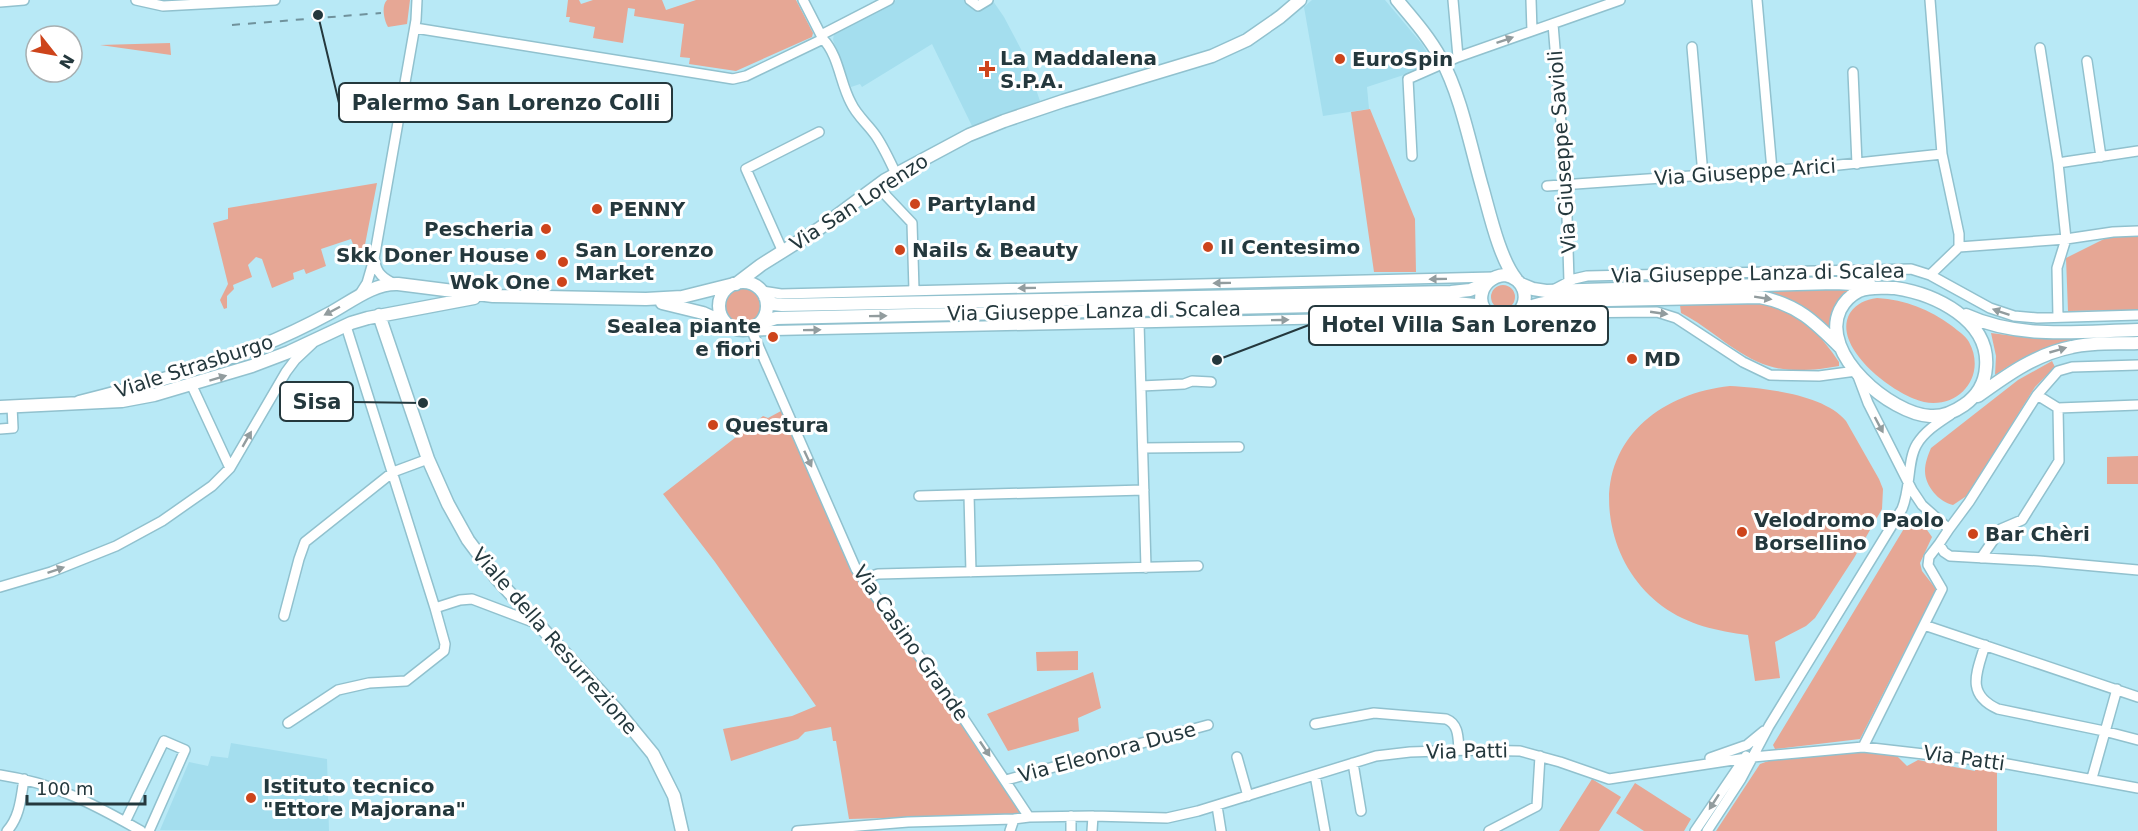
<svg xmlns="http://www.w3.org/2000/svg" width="2138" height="831" font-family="'DejaVu Sans',sans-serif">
<rect width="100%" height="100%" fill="#b8e9f6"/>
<!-- built -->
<path fill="#a4deee" d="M896,0H965L969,5L975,9L982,8L993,1L1004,17L1024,55L1040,101L972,126L932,44L862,87L860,84L851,87L833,40L834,33Z
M1312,0H1385L1422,44L1431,59L1428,67L1367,87L1369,109L1323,116L1304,7Z
M231,743L327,759L329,831L160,830L189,762L208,766L211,756L228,758Z"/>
<!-- green -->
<path fill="#e6a795" d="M387,0H410L407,24L388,27C384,20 381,6 387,0Z
M568,0H579L581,4L593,0H662L666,10L696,0H796L813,33L812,37L736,71L689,64L690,58L680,57L684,24L634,16L635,9L628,8L623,43L593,38L595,27L569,22L570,17H566Z
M170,43L171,55L100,45Z
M1370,109L1415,219L1416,272H1374L1351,112Z
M377,183L361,265L351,239L321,249L326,266L306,274L304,269L293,273L294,279L272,288L262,259L256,257L248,265L252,277L233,285L234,289L227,296V308L224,309L220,300L228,284L213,223L228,219V208Z
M2138,235V310L2068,311L2066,258L2110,236Z
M1491 297a12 12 0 1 1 24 0a12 12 0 1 1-24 0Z
M1809,288L1849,289L1834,308L1830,328C1810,308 1790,297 1761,292V289Z
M724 306a18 18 0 1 1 36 0a18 18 0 1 1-36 0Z
M1877,298C1906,300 1929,309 1952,326C1958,331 1965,335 1969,342C1987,375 1960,409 1924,402C1895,396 1830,347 1850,313C1857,303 1865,300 1877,298Z
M1744,302C1789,304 1815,326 1839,362V366C1818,370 1790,373 1769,366C1736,356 1711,328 1681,313L1680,305Z
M1991,333L2030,338L2075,336V340C2044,345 2021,358 1995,375L1996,356Z
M2052,361L2055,367L2035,387L1968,495L1953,505C1939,502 1925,486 1925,471C1925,463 1928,455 1931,448L2018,380Z
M1730,386C1764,388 1824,394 1846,421L1879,479L1883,489L1882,509L1854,558L1815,618L1806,626L1775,642L1780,678L1755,681L1748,635C1717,631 1688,625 1662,606C1638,588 1620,561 1613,531C1593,449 1653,394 1730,386Z
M781,411L852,570L1002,780L1024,814L849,819L836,741H833L831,727L805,732L798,739L731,761L723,729L792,716L816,706L715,562L663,494L763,416L768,418Z
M2138,456V484H2107V457Z
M1914,516L1918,517L1932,537L1920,563L1922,571L1936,589L1860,739L1775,749L1773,745L1911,517Z
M1078,651V670L1037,671L1036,652Z
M1093,672L1101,708L1078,718L1079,731L1008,751L987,714Z
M1864,751L1894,753L1907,766L1918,760L1975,771L1977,762L1997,767V831H1716L1760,764L1774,759Z
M1592,779L1621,797L1599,831H1559Z
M1635,783L1691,819L1684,831H1644L1616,813Z"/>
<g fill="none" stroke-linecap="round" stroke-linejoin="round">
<!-- minor casing -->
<g stroke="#91c1ce" stroke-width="12">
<path id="minor" d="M136,0L163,6L275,0
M970,0L978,6L988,0
M1453,0L1458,57
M1531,0L1532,31
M1757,0L1772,170
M1930,0L1942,154L1959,234V247L1930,275
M0,2L24,0
M1553,24L1566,184L1569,281
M415,28L733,79L746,76L823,39L803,0
M821,35L889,0
M823,39C839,56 840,83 851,103C857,116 868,124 876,136C884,148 890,161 896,174
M1692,47L1703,175
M2040,48L2058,163L2066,239L2057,268L2058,317
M2087,61L2101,157
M1853,72L1857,164
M1412,156L1408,79L1458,57L1620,0
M2058,163L2138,151
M877,186L912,223L914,290
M1547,186L1820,167L1942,154
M1959,247L2066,239L2113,232L2138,231
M783,252L746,169L819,132
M375,261C376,273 384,279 395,284
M1555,289L1574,279L1587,276L1911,269L1930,275L1990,308L2014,316L2037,318L2138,315
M762,291L781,294L1494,277
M360,294L367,283L374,259L416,20L417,0
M1139,323L1146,568
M751,329L856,569L954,704L1029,817
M754,331L1454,316L1471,318L1496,327L1506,328L1533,317L1554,313L1657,312L1676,318L1743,362L1770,375L1819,376L1856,371L1868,403L1912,490L1922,505L1949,529L1939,544L1944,552L1950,556L2039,561L2138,570
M192,386L230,468
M1141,386L1184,384L1192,381L1211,382
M2037,395L2058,408
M0,429L13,428L12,406
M1143,448L1239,447
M969,495L971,572
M919,496L1144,490
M1949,529L1969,502L2037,395L2058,371L2072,367L2138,365
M1981,558L2001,529L2022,520L2059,461L2058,408L2138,405
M863,579L878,574L1198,566
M0,587L51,572L116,546L162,521L212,486L230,468L286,372L295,360L312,344
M435,608L460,600L472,599L538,624
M284,616L299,559L305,542L393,472L428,459
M1924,625L2138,697
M1985,645C1977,672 1965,694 1998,709L2104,731L2138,740
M288,723L338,690L369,683L406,681L444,651L445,644L435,608L346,326
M1315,724L1374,713L1446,719C1459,724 1458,738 1459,750
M1863,747L1942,589L1928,565L1929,557L1939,544
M1237,757L1248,796
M1710,758L1747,745L1764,731
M1353,763L1361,811
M0,775C54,783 94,804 141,831
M1315,775L1325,831
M2092,778L2117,689
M1006,780L1208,725
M1217,806L1221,831
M125,822L164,741L185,750L149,831
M7,831C20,817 21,797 24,779
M797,831L908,822L1014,819L1029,817L1093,816L1167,818L1198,811L1376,756L1410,752L1470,750L1520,751L1560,762L1609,779L1753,757L1863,747L2002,763L2138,788
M1010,831L1014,819
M1071,831V816
M1092,831L1093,816
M1489,831L1537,806L1540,756
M1695,831L1746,756
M1707,831L1741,779L1769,726L1902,509C1911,488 1907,460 1917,444C1925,431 1938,423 1950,415"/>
</g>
<!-- tertiary casing -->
<g stroke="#91c1ce" stroke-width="15">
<path id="tertiary" d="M1397,0C1413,19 1429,37 1441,59C1461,95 1471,149 1483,190C1490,215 1500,259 1516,279
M719 306a24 24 0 1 1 48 0a24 24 0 1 1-48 0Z
M736,284L761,265L820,228L885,180L969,135L1004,121L1063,101L1212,56L1247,40L1280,17L1300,0
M1521,284L1533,289L1546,291L1835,283L1870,285
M1895,288C1935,294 1990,320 1986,367C1985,383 1977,396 1964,405C1954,412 1943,417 1930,416C1891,414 1819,354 1840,310C1844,302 1851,295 1859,291C1870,286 1884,288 1895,288Z
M765,297L773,304L782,305L1451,292L1470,290L1487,283
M662,303L703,313L725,323
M1518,313C1531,298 1524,279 1505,275C1477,277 1472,313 1499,318C1511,320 1520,311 1530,307C1538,303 1548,302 1557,301L1760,297C1797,304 1815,322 1841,348
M379,315L428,459L448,504L468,540L497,579L616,709L653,754L674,796L682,831
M1966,315C2021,340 2080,331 2138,330
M758,324L776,318L1456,303L1475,305L1486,311
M1978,396C2007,375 2036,354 2072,347C2094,342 2116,344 2138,343
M79,402C139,387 199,370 258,347C283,337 308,325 332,312C352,301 374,283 398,284L493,296L646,299L682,297L734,284
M0,407L122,401L154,395L252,366L289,352L351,323L368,318L474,298"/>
</g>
<!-- minor -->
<use href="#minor" stroke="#fff" stroke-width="9"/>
<!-- tertiary -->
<use href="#tertiary" stroke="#fff" stroke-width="12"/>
<!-- rail -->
<path stroke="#70929c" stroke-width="2" stroke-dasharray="8 8" stroke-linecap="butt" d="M232,25L381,13"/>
</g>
<!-- one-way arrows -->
<defs><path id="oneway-solid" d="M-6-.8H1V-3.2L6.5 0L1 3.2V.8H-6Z" transform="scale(1.5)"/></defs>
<g fill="#929c9e">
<use href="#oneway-solid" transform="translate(1505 40) rotate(-19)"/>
<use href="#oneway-solid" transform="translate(1438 279) rotate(179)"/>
<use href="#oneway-solid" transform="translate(1222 283) rotate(179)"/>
<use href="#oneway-solid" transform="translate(1027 288) rotate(179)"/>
<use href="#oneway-solid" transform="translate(1763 298) rotate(9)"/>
<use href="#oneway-solid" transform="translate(332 311) rotate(152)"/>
<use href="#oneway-solid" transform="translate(2001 312) rotate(-161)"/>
<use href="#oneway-solid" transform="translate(1659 313) rotate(8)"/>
<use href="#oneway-solid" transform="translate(878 316) rotate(-1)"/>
<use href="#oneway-solid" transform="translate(1280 320) rotate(-1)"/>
<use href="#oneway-solid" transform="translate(812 330) rotate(-1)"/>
<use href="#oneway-solid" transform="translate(2058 350) rotate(-16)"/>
<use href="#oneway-solid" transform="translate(218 378) rotate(-17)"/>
<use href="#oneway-solid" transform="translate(1879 425) rotate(62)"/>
<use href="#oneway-solid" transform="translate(247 439) rotate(-60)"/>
<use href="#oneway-solid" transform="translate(808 459) rotate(65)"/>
<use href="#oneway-solid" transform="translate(56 570) rotate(-19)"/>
<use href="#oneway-solid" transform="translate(985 749) rotate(56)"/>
<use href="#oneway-solid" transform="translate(1714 802) rotate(123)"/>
</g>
<!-- markers -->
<g fill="#cd441b" stroke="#fff" stroke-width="2">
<circle cx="1340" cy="59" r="6"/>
<path d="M984 60h6v6h6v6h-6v6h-6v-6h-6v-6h6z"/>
<circle cx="915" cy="204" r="6"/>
<circle cx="597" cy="209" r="6"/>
<circle cx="546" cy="229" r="6"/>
<circle cx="1208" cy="247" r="6"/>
<circle cx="900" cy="250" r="6"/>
<circle cx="541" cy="255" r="6"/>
<circle cx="563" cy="262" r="6"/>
<circle cx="562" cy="282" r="6"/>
<circle cx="773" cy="337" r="6"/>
<circle cx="1632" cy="359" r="6"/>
<circle cx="713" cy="425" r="6"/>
<circle cx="1742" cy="532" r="6"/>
<circle cx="1973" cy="534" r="6"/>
<circle cx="251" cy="798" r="6"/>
</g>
<g text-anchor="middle" stroke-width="6" stroke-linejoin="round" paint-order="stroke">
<!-- poi labels -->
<g font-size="20" font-weight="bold" fill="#24383d" stroke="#fff" text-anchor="start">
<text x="1000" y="65">La Maddalena<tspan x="1000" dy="23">S.P.A.</tspan></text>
<text x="1352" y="66">EuroSpin</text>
<text x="927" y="211">Partyland</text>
<text x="609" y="216">PENNY</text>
<text x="534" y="236" text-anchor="end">Pescheria</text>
<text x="1220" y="254">Il Centesimo</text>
<text x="575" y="257">San Lorenzo<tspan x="575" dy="23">Market</tspan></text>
<text x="912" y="257">Nails &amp; Beauty</text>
<text x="529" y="262" text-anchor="end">Skk Doner House</text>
<text x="550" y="289" text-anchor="end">Wok One</text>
<text x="761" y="333" text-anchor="end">Sealea piante<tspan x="761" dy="23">e fiori</tspan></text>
<text x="1644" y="366">MD</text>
<text x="725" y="432">Questura</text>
<text x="1754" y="527">Velodromo Paolo<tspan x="1754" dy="23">Borsellino</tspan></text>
<text x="1985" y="541">Bar Chèri</text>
<text x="263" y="793">Istituto tecnico<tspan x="263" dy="23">"Ettore Majorana"</tspan></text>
</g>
<!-- street labels -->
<g font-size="20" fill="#24383d" stroke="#fff">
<text transform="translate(1562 152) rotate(-94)" y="7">Via Giuseppe Savioli</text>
<text transform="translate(1745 172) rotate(-4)" y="7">Via Giuseppe Arici</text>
<text transform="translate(859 202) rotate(-33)" y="7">Via San Lorenzo</text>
<text transform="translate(1758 273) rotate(-1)" y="7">Via Giuseppe Lanza di Scalea</text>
<text transform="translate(1094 311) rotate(-1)" y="7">Via Giuseppe Lanza di Scalea</text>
<text transform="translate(194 366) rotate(-18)" y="7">Viale Strasburgo</text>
<text transform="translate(555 641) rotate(49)" y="7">Viale della Resurrezione</text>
<text transform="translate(911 643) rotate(55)" y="7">Via Casino Grande</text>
<text transform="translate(1467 751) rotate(-1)" y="7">Via Patti</text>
<text transform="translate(1107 752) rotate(-15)" y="7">Via Eleonora Duse</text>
<text transform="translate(1964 758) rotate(8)" y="7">Via Patti</text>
</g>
</g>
<!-- callouts -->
<path fill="none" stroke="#24383d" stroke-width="2" d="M318 15L339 103M1217 360L1309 325M423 403L353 402"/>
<g fill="#24383d" stroke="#fff" stroke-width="2">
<circle cx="318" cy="15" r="6"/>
<circle cx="1217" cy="360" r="6"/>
<circle cx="423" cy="403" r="6"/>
</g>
<g fill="#fff" stroke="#24383d" stroke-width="2">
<rect x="339" y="83" width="333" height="39" rx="6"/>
<rect x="1309" y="306" width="299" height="39" rx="6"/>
<rect x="280" y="382" width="73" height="39" rx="6"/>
</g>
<g font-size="21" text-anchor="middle" font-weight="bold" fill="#24383d">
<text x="506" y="110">Palermo San Lorenzo Colli</text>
<text x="1459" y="332">Hotel Villa San Lorenzo</text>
<text x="317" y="409">Sisa</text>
</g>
<!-- north arrow -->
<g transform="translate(54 54) rotate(121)"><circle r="28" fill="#ffffff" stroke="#a7afb1" stroke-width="1.5"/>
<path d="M0-4.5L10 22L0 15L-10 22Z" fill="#cd441b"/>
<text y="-9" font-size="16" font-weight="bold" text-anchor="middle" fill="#24383d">N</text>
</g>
<!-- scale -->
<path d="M27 795v9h118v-9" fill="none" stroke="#24383d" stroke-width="3"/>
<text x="36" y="795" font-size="18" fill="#24383d" stroke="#ffffff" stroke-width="4.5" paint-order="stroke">100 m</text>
</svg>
